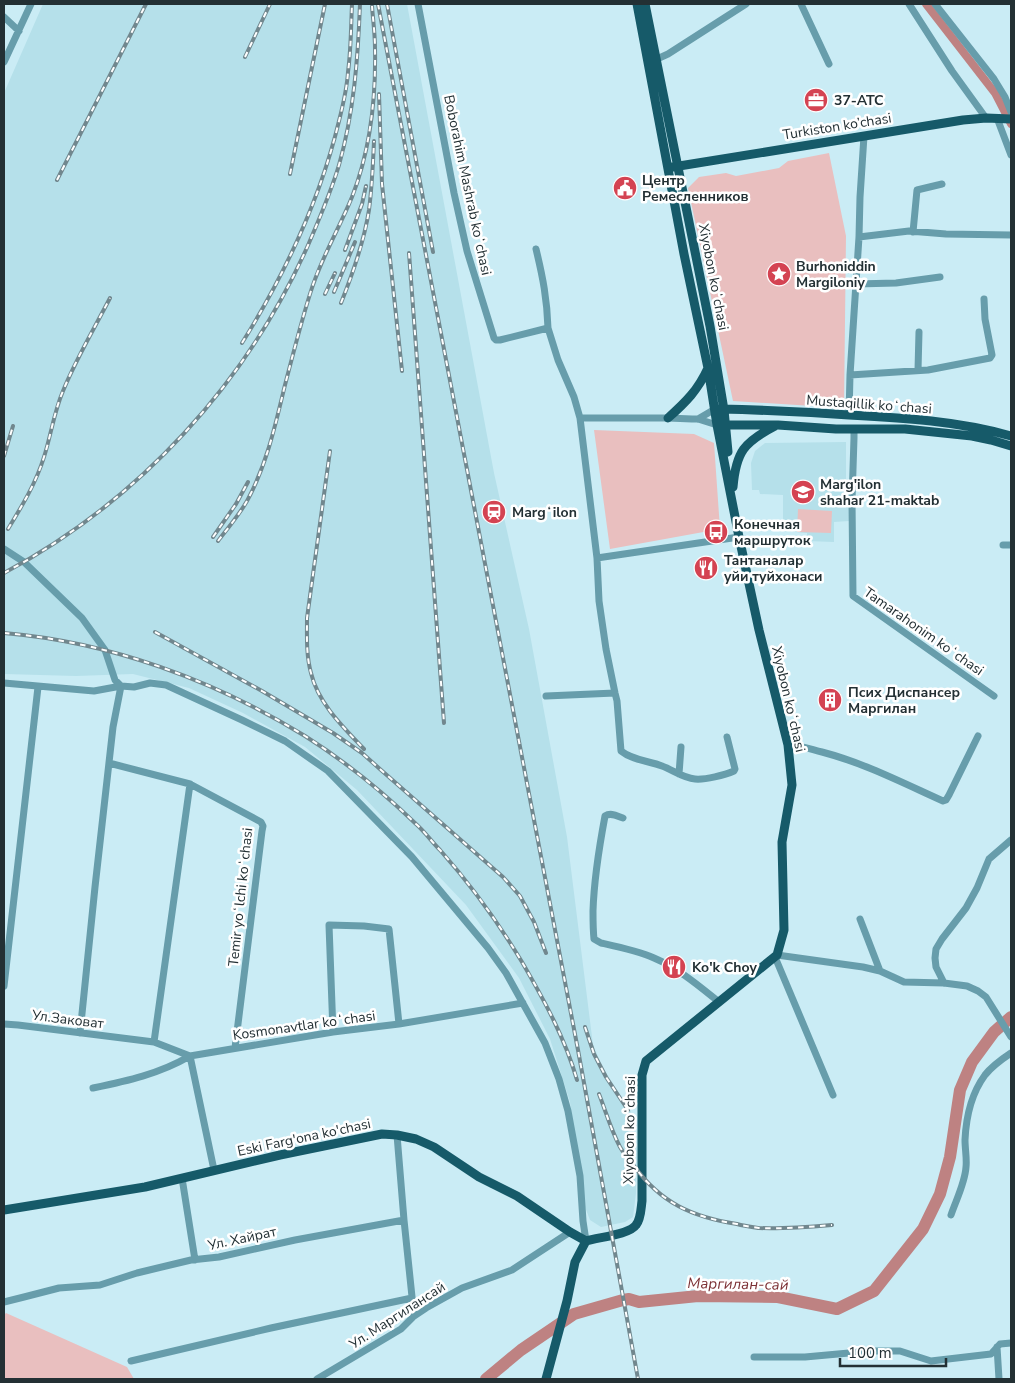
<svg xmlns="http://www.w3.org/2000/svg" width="1015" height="1383" font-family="'Nunito Sans',sans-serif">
<rect width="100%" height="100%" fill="#caecf5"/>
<!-- built -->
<path fill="#b5e0ea" d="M43,4H407L494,473L529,629L567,837L593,1045L603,1068L633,1115L637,1151L636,1193L633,1217L625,1222L601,1227L590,1220L585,1207L570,1102L550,1039L519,978L466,905L357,790L305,747L243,713L189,688L133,674L76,676L4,674V93Z
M846,442V496L850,497L849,521L834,522V542L807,541V533L783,531V495L760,494L759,490H752L751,463L755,451L765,443Z"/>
<!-- green -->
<path fill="#e9bfbf" d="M829,153L846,236L844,408L733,401L688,188L699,177L726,173L736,176L779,168L788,161Z
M594,430L694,434L714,443L720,529L610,549Z
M798,509L832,511L831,533L797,532Z
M6,1313L127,1367L134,1379H4V1315Z"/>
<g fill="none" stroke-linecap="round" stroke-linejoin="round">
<!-- canal -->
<path stroke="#be8282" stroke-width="8" d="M926,4L995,93L1011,124"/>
<!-- river -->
<path stroke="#be8282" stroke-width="12" d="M486,1379L521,1350L574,1314L623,1300L629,1299L639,1302L698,1296L778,1297L837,1309L874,1291L923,1229L940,1194L950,1157L960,1090L972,1062L994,1032L1011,1017"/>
<!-- minor -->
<path stroke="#679dab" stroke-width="7" d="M418,4L454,193L467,251L494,338L496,340H500L548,328L558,360L574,397L580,418
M801,4L829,64
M909,4L952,71L986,118
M935,4L994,79L1005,97L1011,112
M4,17L19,31
M657,59L668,54L746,4
M4,62L31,4
M997,118L1011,155
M913,232L917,190L942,184
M859,237L909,231L946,234L1011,235
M536,249C543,278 547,299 548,328
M856,284L896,283L940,277
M918,370L919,332
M850,375L928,370L990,358L992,355L985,319L984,299
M849,415L850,375L859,237L860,197L864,136
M698,419L715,409
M717,425L698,419H692L668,418H580L597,558L599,601L606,649L615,693L617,701L621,751C632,760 649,761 662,766C673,770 683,778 695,779C705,780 725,775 734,771L735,769L727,737
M854,429V438L852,500L853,596L994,696
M1003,545H1011
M4,549L24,562L82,618L105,650L115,680L121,686L134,687L150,683L166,685L242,720L285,741L328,771L412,857L488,948L506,973L545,1043L559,1079L568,1111L580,1176L583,1221L586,1241
M597,558L739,537
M4,683L94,691L121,686L113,727L95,887L80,1033
M546,696L615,693
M788,745C800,745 810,749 822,752C864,763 903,783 943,801L946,800L949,795L978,736
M109,763L190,784L261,822L263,826L262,831L235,1048
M679,774L681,747
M623,818C617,816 611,812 605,816C599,848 594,879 593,911C593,921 593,930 594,939L601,943C619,947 638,951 654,958C678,968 699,986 719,1002
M860,919L880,971
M777,955L863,967L880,971L904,982L944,983L967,986L978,991L986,997L1011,1037
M775,957L833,1095
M944,983L936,967L935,958L936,949L942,939L966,908L977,888L989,859L1011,840
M4,986L38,687
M4,1024L18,1025L154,1042L190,1056L214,1170
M333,1032L329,925L364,926L389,929L399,1024
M154,1042L190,784
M93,1088C127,1081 159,1074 190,1056L333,1032L399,1024L523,1003
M182,1178L195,1260
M951,1215C956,1200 965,1183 966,1167C967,1159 965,1149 965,1140C966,1118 971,1094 985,1075C992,1066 1002,1059 1011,1053
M404,1220L414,1316
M4,1302L24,1297L59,1288L100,1285L137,1273L191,1260L219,1257L295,1240L404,1220L397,1135
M997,1347L999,1379
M754,1357H805L871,1351H900L931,1361L991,1354L1000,1344L1011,1343
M131,1361L271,1328L412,1298
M317,1379L401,1329L414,1316L426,1308L462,1288L512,1270L570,1232"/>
<!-- major -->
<path stroke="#165a69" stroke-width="9" d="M645,4L710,326L724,410L728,452
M673,167L963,120L986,118L1011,119
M720,409C763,410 806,412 849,415C904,418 959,421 1011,436
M668,418C686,402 698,390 708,368
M720,425H778L836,429H905L972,436L991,440L1011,446
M733,487C736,452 744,442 775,426
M4,1210L145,1187L280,1155L382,1134L397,1135L416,1139L434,1147L479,1177L517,1196L570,1232L586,1241
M586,1241C598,1237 629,1235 636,1225C641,1219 641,1208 642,1201V1075L646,1061L777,955L784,930L782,842L792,785L788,745L759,630L739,537L717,425L708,368L684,254L637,4
M546,1379L567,1301L575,1262L586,1241"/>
<!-- rail casing -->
<g stroke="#71878e" stroke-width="4">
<path id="rail" d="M378,4L578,1050L638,1379
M387,4L433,252
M245,57L270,4
M379,94L382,184L402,371
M290,174L325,4
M57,180L146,4
M345,250L362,204L366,186
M409,253L444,723
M334,292L355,242
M325,294L335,273
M341,303C353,273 364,242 369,210C372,187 373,164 374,141
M242,343C285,274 320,200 339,121C343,105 347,88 348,72C351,50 351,26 352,4
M330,451L307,618C307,636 306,655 311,673C318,703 343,727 364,749
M4,456L13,426
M8,529C22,506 36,483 44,457C51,435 54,412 63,391C76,359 94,329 110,298
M213,537L236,504L248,482
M218,541C228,528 239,515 247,501C266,466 275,427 284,389C292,358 300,326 310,294C320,260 339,229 352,197C370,151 376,97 375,48C375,34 373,20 372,6
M4,573C139,501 248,382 309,243C320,217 331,192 339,165C354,112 358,58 360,4
M155,632L262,691L333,733L362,753L381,770L503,877L520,896L534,922L546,953
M4,633C110,642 214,680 305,736C343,760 384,793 416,824C425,832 432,842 440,850C471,885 498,922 522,962C544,1000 565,1038 577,1080
M585,1027L594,1054L606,1077L628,1110
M599,1094C606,1112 611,1130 620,1147C624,1154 629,1160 634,1166C661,1203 692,1217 737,1224C744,1226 752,1227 759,1228C784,1229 808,1227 832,1225"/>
</g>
<!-- rail -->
<use href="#rail" stroke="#fff" stroke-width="2" stroke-dasharray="5.5" stroke-linecap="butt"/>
</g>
<!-- icons -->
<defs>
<g id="office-disc" transform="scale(1.25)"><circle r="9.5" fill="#d44352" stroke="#fff"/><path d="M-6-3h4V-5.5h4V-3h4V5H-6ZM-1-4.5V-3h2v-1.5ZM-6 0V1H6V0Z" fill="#fff"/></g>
<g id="civic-disc" transform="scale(1.25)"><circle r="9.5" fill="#d44352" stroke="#fff"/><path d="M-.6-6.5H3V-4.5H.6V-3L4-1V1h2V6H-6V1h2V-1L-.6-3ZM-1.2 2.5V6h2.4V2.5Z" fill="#fff"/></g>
<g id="sight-disc" transform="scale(1.25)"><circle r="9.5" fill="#d44352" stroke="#fff"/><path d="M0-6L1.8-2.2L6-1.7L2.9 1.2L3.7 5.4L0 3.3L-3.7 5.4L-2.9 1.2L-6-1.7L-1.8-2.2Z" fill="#fff"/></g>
<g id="school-disc" transform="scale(1.25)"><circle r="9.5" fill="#d44352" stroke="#fff"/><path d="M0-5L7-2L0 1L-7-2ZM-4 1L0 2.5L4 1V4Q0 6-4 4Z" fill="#fff"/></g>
<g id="station-disc" transform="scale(1.25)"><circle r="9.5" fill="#d44352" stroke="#fff"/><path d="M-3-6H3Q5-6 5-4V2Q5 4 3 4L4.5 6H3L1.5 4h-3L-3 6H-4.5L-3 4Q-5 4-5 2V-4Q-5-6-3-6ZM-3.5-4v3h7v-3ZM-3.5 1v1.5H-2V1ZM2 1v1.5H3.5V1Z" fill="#fff"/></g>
<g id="bus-disc" transform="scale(1.25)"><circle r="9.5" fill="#d44352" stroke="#fff"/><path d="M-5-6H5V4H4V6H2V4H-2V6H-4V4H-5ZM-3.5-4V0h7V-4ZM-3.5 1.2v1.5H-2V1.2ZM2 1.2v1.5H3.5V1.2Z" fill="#fff"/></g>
<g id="restaurant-disc" transform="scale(1.25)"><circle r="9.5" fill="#d44352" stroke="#fff"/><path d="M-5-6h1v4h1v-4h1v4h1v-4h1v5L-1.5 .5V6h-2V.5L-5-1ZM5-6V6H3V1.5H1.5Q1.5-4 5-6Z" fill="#fff"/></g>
<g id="building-disc" transform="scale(1.25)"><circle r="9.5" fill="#d44352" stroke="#fff"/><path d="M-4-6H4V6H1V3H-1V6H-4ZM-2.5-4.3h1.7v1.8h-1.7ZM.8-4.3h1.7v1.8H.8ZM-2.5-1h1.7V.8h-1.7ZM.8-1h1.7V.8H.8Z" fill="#fff"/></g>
</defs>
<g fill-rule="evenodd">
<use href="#office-disc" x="816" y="100"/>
<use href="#civic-disc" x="625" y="188"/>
<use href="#sight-disc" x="779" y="274"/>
<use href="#school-disc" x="803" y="492"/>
<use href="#station-disc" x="494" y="512"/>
<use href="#bus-disc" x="716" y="532"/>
<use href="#restaurant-disc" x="706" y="568"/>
<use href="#building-disc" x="830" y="700"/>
<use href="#restaurant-disc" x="674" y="967"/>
</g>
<g text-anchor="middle" stroke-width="5" stroke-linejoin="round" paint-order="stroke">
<!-- poi labels -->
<g font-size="14" font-weight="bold" fill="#233034" stroke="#fff" text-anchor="start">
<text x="834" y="105">37-АТС</text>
<text x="642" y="185">Центр<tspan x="642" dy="16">Ремесленников</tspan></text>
<text x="796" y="271">Burhoniddin<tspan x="796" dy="16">Margiloniy</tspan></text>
<text x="820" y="489">Marg'ilon<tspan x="820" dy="16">shahar 21-maktab</tspan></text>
<text x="512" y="517">Margʻilon</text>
<text x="734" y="529">Конечная<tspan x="734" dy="16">маршруток</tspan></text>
<text x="724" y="565">Тантаналар<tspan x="724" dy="16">уйи туйхонаси</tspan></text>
<text x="848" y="697">Псих Диспансер<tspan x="848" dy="16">Маргилан</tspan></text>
<text x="692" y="972">Ko'k Choy</text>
</g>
<!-- street labels -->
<g font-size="14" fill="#233034" stroke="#fff">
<text transform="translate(837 126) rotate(-9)" y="5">Turkiston ko’chasi</text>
<text transform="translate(468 185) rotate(78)" y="5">Boborahim Mashrab koʻchasi</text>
<text transform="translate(714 277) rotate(79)" y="5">Xiyobon koʻchasi</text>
<text transform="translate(869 404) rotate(4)" y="5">Mustaqillik koʻchasi</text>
<text transform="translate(924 631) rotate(35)" y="5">Tamarahonim koʻchasi</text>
<text transform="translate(789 699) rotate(77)" y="5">Xiyobon koʻchasi</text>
<text transform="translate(240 897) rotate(-84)" y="5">Temir yoʻlchi koʻchasi</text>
<text transform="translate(68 1019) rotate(7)" y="5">Ул.Заковат</text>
<text transform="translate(304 1025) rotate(-8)" y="5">Kosmonavtlar koʻchasi</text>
<text transform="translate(629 1130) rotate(-89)" y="5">Xiyobon koʻchasi</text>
<text transform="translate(304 1137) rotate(-12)" y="5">Eski Farg'ona ko'chasi</text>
<text transform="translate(242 1238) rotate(-12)" y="5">Ул. Хайрат</text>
<text transform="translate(397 1315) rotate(-33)" y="5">Ул. Маргилансай</text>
</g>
<!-- water labels -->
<g font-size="15" font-style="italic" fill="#7c3135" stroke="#fff">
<text transform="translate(738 1284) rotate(1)" y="5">Маргилан-сай</text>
</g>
</g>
<!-- border -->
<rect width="1015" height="1383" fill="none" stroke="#233034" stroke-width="10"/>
<!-- scale -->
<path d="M840 1358v8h106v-8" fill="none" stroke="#233034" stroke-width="2.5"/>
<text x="848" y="1358" font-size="15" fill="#233034" stroke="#ffffff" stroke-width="4" paint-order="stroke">100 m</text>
</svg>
